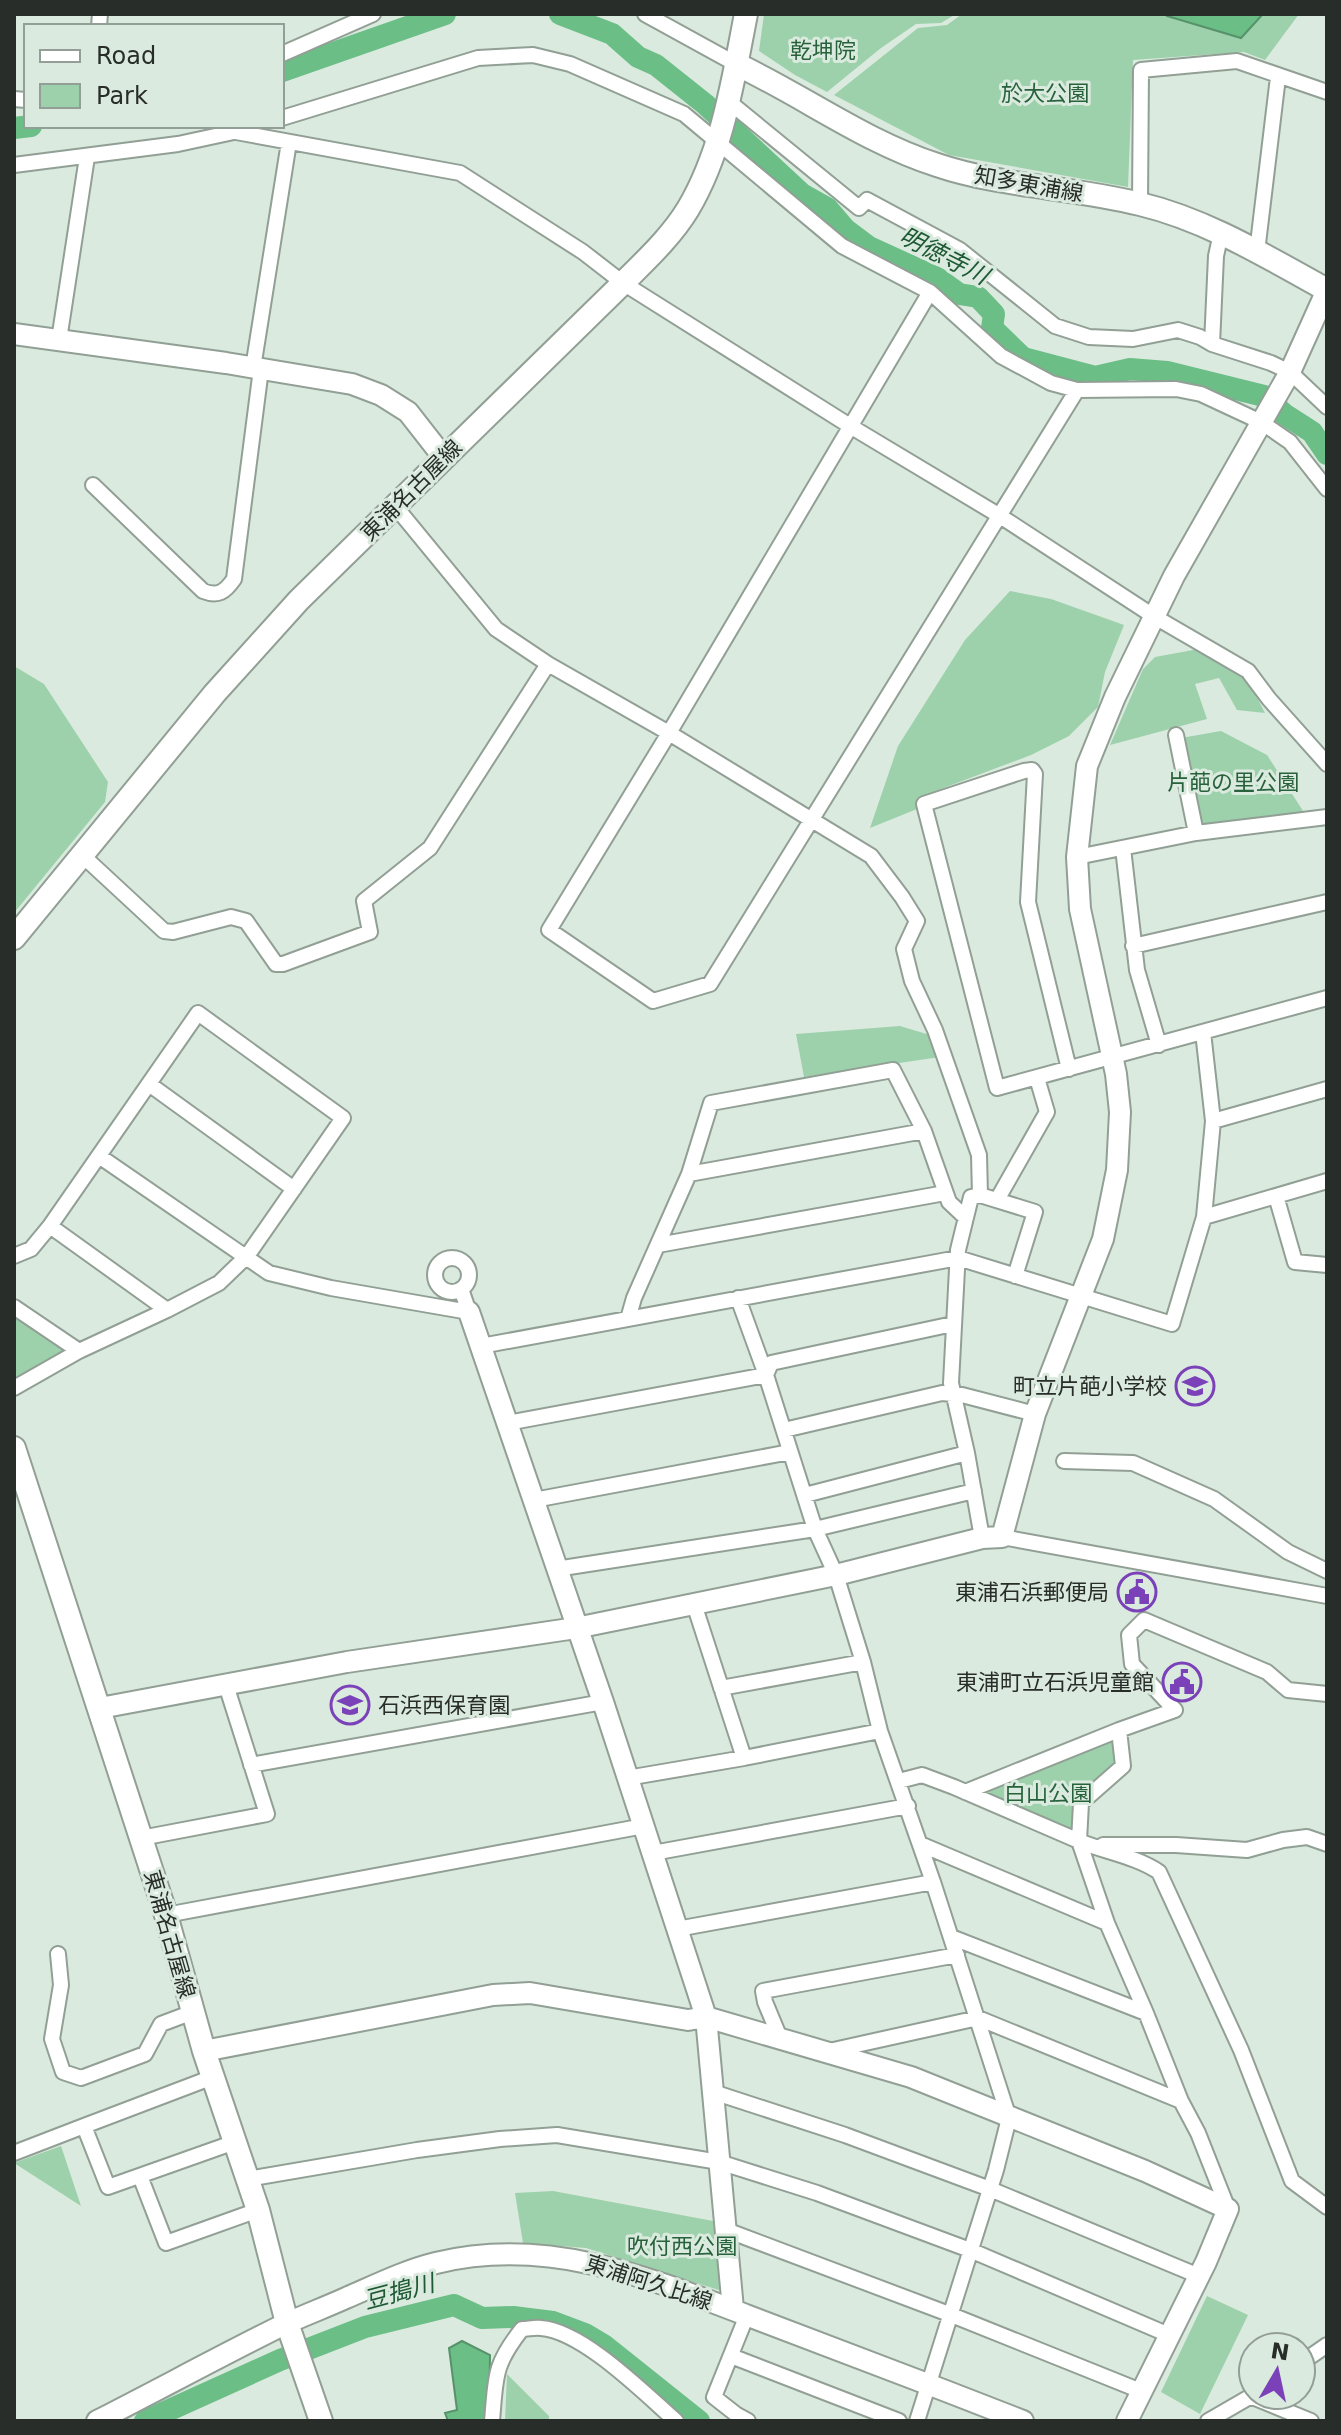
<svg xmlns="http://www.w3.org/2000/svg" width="1341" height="2435" font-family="'DejaVu Sans','Noto Sans JP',sans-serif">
<rect width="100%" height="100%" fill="#dbeade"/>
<!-- green -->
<path fill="#9dd1ab" d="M764,14H956L941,23L916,24L881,48L827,92L795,75L759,51Z
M962,14H1299L1265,60L1244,52L1133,60L1128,187L949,155L834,95L918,28L947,25Z
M1010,591L1051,599L1124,625L1105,672L1098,707L1069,736L1031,755L917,798V809L870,828L898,746L965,640Z
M1204,648L1247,678L1265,713L1237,710L1219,678L1195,684L1207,719L1110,745L1143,669L1155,657Z
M14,666L44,684L108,782L105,802L14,913Z
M1221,731L1267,755L1305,814L1203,827L1181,738Z
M900,1026L930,1035L940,1057L804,1077L796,1034Z
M14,1314L65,1351L14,1379Z
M1113,1740L1117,1763L1073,1798L1072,1833L983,1791Z
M61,2146L81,2206L14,2163Z
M553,2191L713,2221L722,2291L586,2248L523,2243L515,2193Z
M1207,2296L1248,2315L1200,2414L1161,2392Z
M507,2374L549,2416V2421H505Z"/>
<!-- water -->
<path fill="#6bbe86" stroke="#57926a" stroke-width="2" d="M1167,14H1263L1241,38L1167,16Z
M462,2341L490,2355L489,2421H448L445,2413L457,2410L449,2348Z"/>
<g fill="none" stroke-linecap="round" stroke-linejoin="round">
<!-- river -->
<path stroke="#6bbe86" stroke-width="22" d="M560,14L612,34L638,57L656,65L705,104L802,194L827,208L845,229L869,247L937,278L959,294L978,297L994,314L992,328L1023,358L1095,377L1130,369L1167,372L1264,396L1284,414L1312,432L1327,454
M282,71L445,14
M14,128L31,126
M145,2421L280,2360L365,2327L454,2305L482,2318L513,2317L553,2322L585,2334L605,2346L699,2421"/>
<!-- street casing -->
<g stroke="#919f95" stroke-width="18">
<path id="street" d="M645,14L736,64
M99,26L100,14
M282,54L373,14
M14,99L26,100
M728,101L859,208L867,200L960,250L1055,326L1089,337L1133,339L1178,330L1200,337L1212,344
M282,118L478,58L533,55L570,64L684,114L842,246L930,292L1001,356L1051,383L1077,390L1176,389L1201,394L1261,422L1290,442L1327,489
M236,132L460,173L583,252L623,283L850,426L1000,516L1155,617L1248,671L1269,699L1327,764
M14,165L178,144L243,130
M1140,204L1141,70L1237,61L1327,92
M1221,233L1216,256L1212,344L1271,363L1290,372L1327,407
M1257,252L1278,77
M930,292L669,733L549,930L653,1001L710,984L1077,390
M59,340L87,157
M253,368L289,142
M93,485L203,591C218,597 225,592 234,579L261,369
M395,506L496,629L548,664L669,733L871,856L902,897L917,921L904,949L912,981L935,1030L979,1155L980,1195
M1176,735L1196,833
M1123,848L1137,970L1159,1045
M82,855L164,931L173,932L231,917L246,921L276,964H283L370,932L364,901L430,848L548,664
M1077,857L1196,833L1327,817
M1133,946L1327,902
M1069,1069L1028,902L1035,774L1032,770L1024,771L924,804L997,1088C1107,1059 1217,1029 1327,998
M149,1084L294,1189
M1213,1121L1327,1089
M99,1156L269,1273L331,1288L469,1312L461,1289
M689,1174L924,1131
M1276,1196L1295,1262L1327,1265
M997,1200L1047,1112L1037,1078
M1204,1217L1327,1181
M50,1226L167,1310
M658,1245L945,1193
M14,1256L31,1249L50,1226L198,1013L343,1118L247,1256L219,1283L167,1310L79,1351L14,1388
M435 1275a17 17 0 1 1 34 0a17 17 0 1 1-34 0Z
M738,1298L766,1375L815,1529L836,1575L863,1662L880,1731L933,1882L1009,2118L996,2170L917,2421
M14,1307L79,1351
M628,1319L634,1298L689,1174L711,1103L893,1070L924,1131L949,1202L966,1218
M481,1346L958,1258L1172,1324L1204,1217L1213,1121L1203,1032
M507,1423L766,1375L771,1363L953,1324
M784,1430L942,1393L962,1395L1035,1414
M1064,1461L1133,1463L1214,1499L1288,1552L1327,1571
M805,1495L967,1453
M534,1500L790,1452
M1002,1537L1327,1596
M982,1538L967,1453L951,1383L958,1250L971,1197L980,1195L1035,1212L1015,1276
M556,1569L815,1529L974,1491
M694,1604L744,1758
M721,1688L863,1662
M251,1765L603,1702
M627,1778L744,1758L880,1731
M899,1781L922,1775L954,1787L1079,1841L1107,1923L1146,2013L1181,2101L1198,2133L1228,2209
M965,1792L1119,1730
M141,1838L267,1814L226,1685
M1079,1841L1081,1803L1123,1766L1119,1730L1175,1710L1132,1664L1129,1635L1144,1620L1267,1672L1288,1690L1327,1694
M1079,1841C1105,1852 1135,1856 1159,1872L1241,2050L1292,2181L1327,2207
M920,1844L1107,1923
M1103,1845H1176L1247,1850L1283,1840L1307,1837L1327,1844
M653,1853L908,1806
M166,1915L644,1826
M677,1929L933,1882
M951,1937L1146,2013
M58,1954L61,1985L52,2039L63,2072L81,2078L145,2054L161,2024L193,2012
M780,2038L765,2002L763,1991L957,1955
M829,2051L978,2018L1181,2101
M213,2077L84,2126L108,2187L235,2142
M713,2092L845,2135L990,2189L1199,2276
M14,2153L84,2126
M140,2176L166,2243L258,2210
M248,2179L417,2150L500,2139L557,2135L719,2162L817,2193L970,2250L1169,2335
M726,2230L949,2314L1141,2391
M747,2315L714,2397L737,2415L748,2421
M731,2356L899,2421
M1301,2363L1327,2345
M1250,2396L1311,2421
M492,2421C496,2377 493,2366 522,2329C528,2329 535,2327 541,2328C583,2331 645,2394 676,2421
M1208,2421L1253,2395"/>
</g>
<!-- secondary casing -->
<g stroke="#919f95" stroke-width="24">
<path id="secondary" d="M14,334L226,363L352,384L381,395L408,412L444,458
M469,1312L603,1702L706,2017L733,2309
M100,1708L347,1662L576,1628L836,1575L982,1538L1002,1537L1035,1414L1103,1239L1117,1170L1120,1112L1116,1074L1080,909L1077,857L1087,766L1115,697L1174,576L1290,372L1327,290
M204,2051L493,1995L530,1993L688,2020L706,2017L911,2077L1145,2171L1228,2209L1206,2262L1127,2421
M97,2421C160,2389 222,2355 285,2324C305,2315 326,2307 346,2298C376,2285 404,2271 436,2263C546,2236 645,2276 746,2315C839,2350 931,2385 1023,2421"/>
</g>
<!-- primary casing -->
<g stroke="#919f95" stroke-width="26">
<path id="primary" d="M736,64C804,96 865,142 937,165C1002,187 1073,187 1140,204C1207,220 1267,257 1327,290
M14,938L215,693L299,600L623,283C646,260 671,237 688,209C723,150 733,80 746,14
M14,1448L166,1915L204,2051L258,2210L287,2323L321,2421"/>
</g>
<!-- street -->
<use href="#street" stroke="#fff" stroke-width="14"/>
<!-- secondary -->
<use href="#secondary" stroke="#fff" stroke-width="20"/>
<!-- primary -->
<use href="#primary" stroke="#fff" stroke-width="22"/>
</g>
<!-- icons -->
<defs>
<g id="school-ring" transform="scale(2)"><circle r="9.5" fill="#dbeade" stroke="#7b41b8" stroke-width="1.5"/><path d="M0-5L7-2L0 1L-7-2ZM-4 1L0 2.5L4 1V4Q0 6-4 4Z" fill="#7b41b8"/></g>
<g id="civic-ring" transform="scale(2)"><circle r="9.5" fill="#dbeade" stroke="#7b41b8" stroke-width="1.5"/><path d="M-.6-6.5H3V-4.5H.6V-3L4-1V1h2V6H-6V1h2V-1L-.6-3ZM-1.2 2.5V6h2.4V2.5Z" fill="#7b41b8"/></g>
</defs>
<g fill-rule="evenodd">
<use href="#school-ring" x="1195" y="1386"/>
<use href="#civic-ring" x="1137" y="1592"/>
<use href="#civic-ring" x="1182" y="1682"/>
<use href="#school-ring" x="350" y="1705"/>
</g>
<g text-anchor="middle" stroke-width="6" stroke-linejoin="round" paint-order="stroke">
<!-- park labels -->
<g font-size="22" fill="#27623c" stroke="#dbeade">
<text x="823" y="58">乾坤院</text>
<text x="1045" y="101">於大公園</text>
<text x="1233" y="790">片葩の里公園</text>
<text x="1048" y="1801">白山公園</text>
<text x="682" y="2254">吹付西公園</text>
</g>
<!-- street labels -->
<g font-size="22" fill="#282d29" stroke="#dbeade">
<text transform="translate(1029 184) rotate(10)" y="8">知多東浦線</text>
<text transform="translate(411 490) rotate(-45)" y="8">東浦名古屋線</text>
<text transform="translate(170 1934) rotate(74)" y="8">東浦名古屋線</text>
<text transform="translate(649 2282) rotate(18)" y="8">東浦阿久比線</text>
</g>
<!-- poi labels -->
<g font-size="22" fill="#282d29" stroke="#dbeade" text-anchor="end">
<text x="1167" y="1394">町立片葩小学校</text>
<text x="1109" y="1600">東浦石浜郵便局</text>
<text x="1154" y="1690">東浦町立石浜児童館</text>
<text x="378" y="1713" text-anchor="start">石浜西保育園</text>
</g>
<!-- water labels -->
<g font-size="24" font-style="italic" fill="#1d5934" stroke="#dbeade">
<text transform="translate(944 256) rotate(27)" y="8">明徳寺川</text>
<text transform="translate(399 2292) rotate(-15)" y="8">豆搗川</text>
</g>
</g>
<!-- border -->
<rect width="1341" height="2435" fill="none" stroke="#282d29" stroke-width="32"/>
<!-- legend -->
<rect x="24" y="24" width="260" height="104" fill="#dbeade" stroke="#939e96" stroke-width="2"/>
<rect x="40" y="50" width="40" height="12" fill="#ffffff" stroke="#939e96" stroke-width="2"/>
<text x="96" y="64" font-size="24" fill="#282d29">Road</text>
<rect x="40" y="84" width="40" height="24" fill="#9dd1ab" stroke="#939e96" stroke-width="2"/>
<text x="96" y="104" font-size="24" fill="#282d29">Park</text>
<!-- north arrow -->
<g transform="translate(1277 2371) rotate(9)"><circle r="38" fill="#dbeade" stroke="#939e96" stroke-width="2"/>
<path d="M0-6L14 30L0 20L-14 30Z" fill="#7b41b8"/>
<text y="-12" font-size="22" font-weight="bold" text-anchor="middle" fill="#282d29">N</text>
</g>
</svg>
